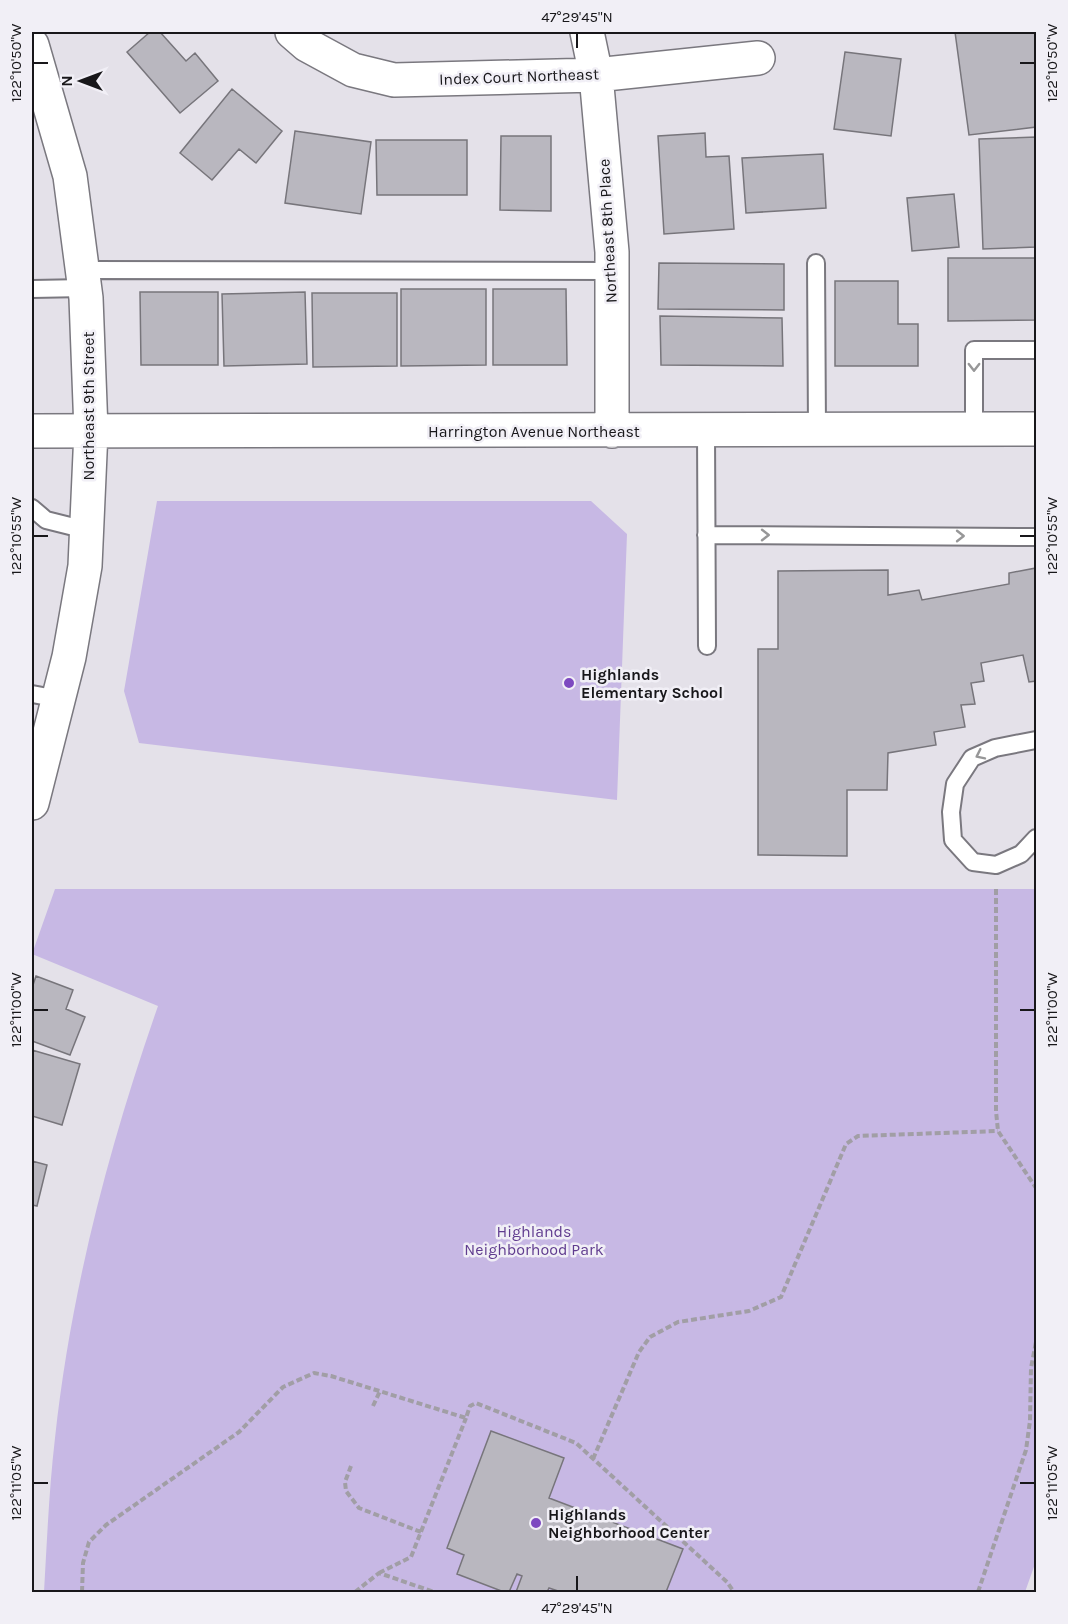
<svg xmlns="http://www.w3.org/2000/svg" width="1068" height="1624" font-family="Karla,sans-serif">
<rect width="100%" height="100%" fill="#e4e1e9"/>
<!-- green -->
<path fill="#c7b8e4" d="M157,501H591L627,534L617,800L139,743L124,691Z
M55,889H1036V1561L1025,1592H44C47,1541 49,1489 55,1438C71,1290 109,1146 158,1006L32,954Z"/>
<!-- building -->
<path fill="#b9b7bf" stroke="#77757b" stroke-width="1.5" d="M150,32H160L186,61L195,53L218,81L180,113L127,52Z
M955,32H1036V127L969,135Z
M845,52L901,59L891,136L834,129Z
M232,89L282,131L256,163L239,149L212,180L180,153Z
M295,131L371,142L361,214L285,203Z
M705,133L706,157L729,156L734,229L664,234L658,136Z
M501,136H551V211L500,210Z
M1036,137V247L983,249L979,139Z
M376,140H467V195H377Z
M823,154L826,208L746,213L742,158Z
M954,194L959,247L912,251L907,198Z
M948,258H1036V320L948,321Z
M659,263L784,264V310L658,309Z
M835,281H898V324H918V366H835Z
M401,289H486V365L401,366Z
M493,289H566L567,365H493Z
M140,292H218V365H141Z
M305,292L307,364L224,366L222,294Z
M312,293H397V366L313,367Z
M660,316L782,318L783,366L661,365Z
M1036,568V681L1029,682L1023,655L981,663L984,681L971,683L975,704L961,705L965,727L934,732L936,745L888,753L887,790H847V856L758,855V649H778V571L888,570V595L919,590L922,600L1009,584V573Z
M36,976L73,990L66,1009L85,1017L70,1055L32,1041V988Z
M32,1050L80,1064L62,1125L32,1116Z
M32,1161L47,1165L37,1206L32,1205Z
M491,1431L564,1458L549,1498L683,1549L666,1592H561L549,1588L547,1592H516L522,1576L517,1574L509,1592H504L457,1574L464,1555L447,1548Z"/>
<g fill="none" stroke-linecap="round" stroke-linejoin="round">
<!-- lane casing -->
<g stroke="#7a787f" stroke-width="20">
<path id="lane" d="M816,263L817,430
M83,270L612,271
M32,289L85,288
M974,430V350H1036
M706,431L707,646
M32,508L46,520L86,530
M706,535L1036,537
M32,694L59,699
M1036,740L995,748L972,758L955,784L951,812L953,840L973,862L996,865L1021,854L1036,838"/>
</g>
<!-- street casing -->
<g stroke="#7a787f" stroke-width="36">
<path id="street" d="M292,32L307,45L353,70L394,80L596,75L758,58
M587,32L596,75L612,252V431
M32,45L70,176L86,298L91,431L85,566L69,657L32,803
M32,431L1036,429"/>
</g>
<!-- path -->
<path stroke="#a19ea5" stroke-width="4" stroke-dasharray="6 3" stroke-linecap="butt" d="M996,889V1111L998,1131L1036,1188
M373,1406L380,1391
M593,1459L639,1352L650,1337L678,1322L749,1311L781,1297L846,1144L858,1136L998,1131
M351,1466L345,1482L346,1491L359,1508L421,1532
M379,1573L411,1557L466,1418
M82,1592L83,1563L89,1542L106,1525L239,1432L283,1387L314,1373L331,1376L466,1418L470,1406L476,1403L576,1443L727,1582L734,1592
M355,1592L379,1573L434,1592
M978,1592L1026,1450L1030,1421L1031,1368L1036,1342"/>
<!-- lane -->
<use href="#lane" stroke="#fff" stroke-width="16"/>
<!-- street -->
<use href="#street" stroke="#fff" stroke-width="33"/>
</g>
<!-- one-way arrows -->
<defs><path id="oneway-chevron" d="M-2-3.5L2.5 0L-2 3.5" fill="none" stroke-width="1.6" stroke-linecap="round" stroke-linejoin="round" transform="scale(1.5)"/></defs>
<g stroke="#979798">
<use href="#oneway-chevron" transform="translate(974 367) rotate(90)"/>
<use href="#oneway-chevron" transform="translate(765 535)"/>
<use href="#oneway-chevron" transform="translate(960 536)"/>
<use href="#oneway-chevron" transform="translate(980 755) rotate(154)"/>
</g>
<!-- ticks -->
<path fill="none" stroke="#18171a" stroke-width="2" d="M577,33V48M33,63H48M1020,63H1035M33,536H48M1020,536H1035M33,1010H48M1020,1010H1035M33,1483H48M1020,1483H1035M577,1576V1591"/>
<!-- markers -->
<g fill="#7d49c0" stroke="#f1eff6" stroke-width="2">
<circle cx="569" cy="683" r="6"/>
<circle cx="536" cy="1523" r="6"/>
</g>
<g text-anchor="middle" stroke-width="5" stroke-linejoin="round" paint-order="stroke">
<!-- street labels -->
<g font-size="16" fill="#18171a" stroke="#f1eff6">
<text transform="translate(519 76) rotate(-2)" y="6">Index Court Northeast</text>
<text transform="translate(607 231) rotate(-93)" y="6">Northeast 8th Place</text>
<text transform="translate(88 406) rotate(-90)" y="6">Northeast 9th Street</text>
<text x="534" y="437">Harrington Avenue Northeast</text>
</g>
<!-- poi labels -->
<g font-size="16" font-weight="bold" fill="#18171a" stroke="#f1eff6" text-anchor="start">
<text x="581" y="680">Highlands<tspan x="581" dy="18">Elementary School</tspan></text>
<text x="548" y="1520">Highlands<tspan x="548" dy="18">Neighborhood Center</tspan></text>
</g>
<!-- park labels -->
<g font-size="16" fill="#603c8f" stroke="#f1eff6">
<text x="534" y="1237">Highlands<tspan x="534" dy="18">Neighborhood Park</tspan></text>
</g>
</g>
<!-- border -->
<rect width="1068" height="1624" fill="none" stroke="#f1eff6" stroke-width="66"/>
<!-- north arrow -->
<g transform="translate(81 81) rotate(270)" stroke="#f1eff6" stroke-width="4.5" paint-order="stroke">
<path d="M0-4.5L10 22L0 15L-10 22Z" fill="#18171a"/>
<text y="-9" font-size="16" font-weight="bold" text-anchor="middle" fill="#18171a">N</text>
</g>
<rect x="33" y="33" width="1002" height="1558" fill="none" stroke="#18171a" stroke-width="2"/>
<g font-size="15" text-anchor="middle" fill="#18171a">
<text x="577" y="22">47°29'45"N</text>
<text transform="translate(1052 63) rotate(-90)" y="5">122°10'50"W</text>
<text transform="translate(16 63) rotate(-90)" y="5">122°10'50"W</text>
<text transform="translate(1052 536) rotate(-90)" y="5">122°10'55"W</text>
<text transform="translate(16 536) rotate(-90)" y="5">122°10'55"W</text>
<text transform="translate(16 1010) rotate(-90)" y="5">122°11'00"W</text>
<text transform="translate(1052 1010) rotate(-90)" y="5">122°11'00"W</text>
<text transform="translate(16 1483) rotate(-90)" y="5">122°11'05"W</text>
<text transform="translate(1052 1483) rotate(-90)" y="5">122°11'05"W</text>
<text x="577" y="1613">47°29'45"N</text>
</g>
</svg>
